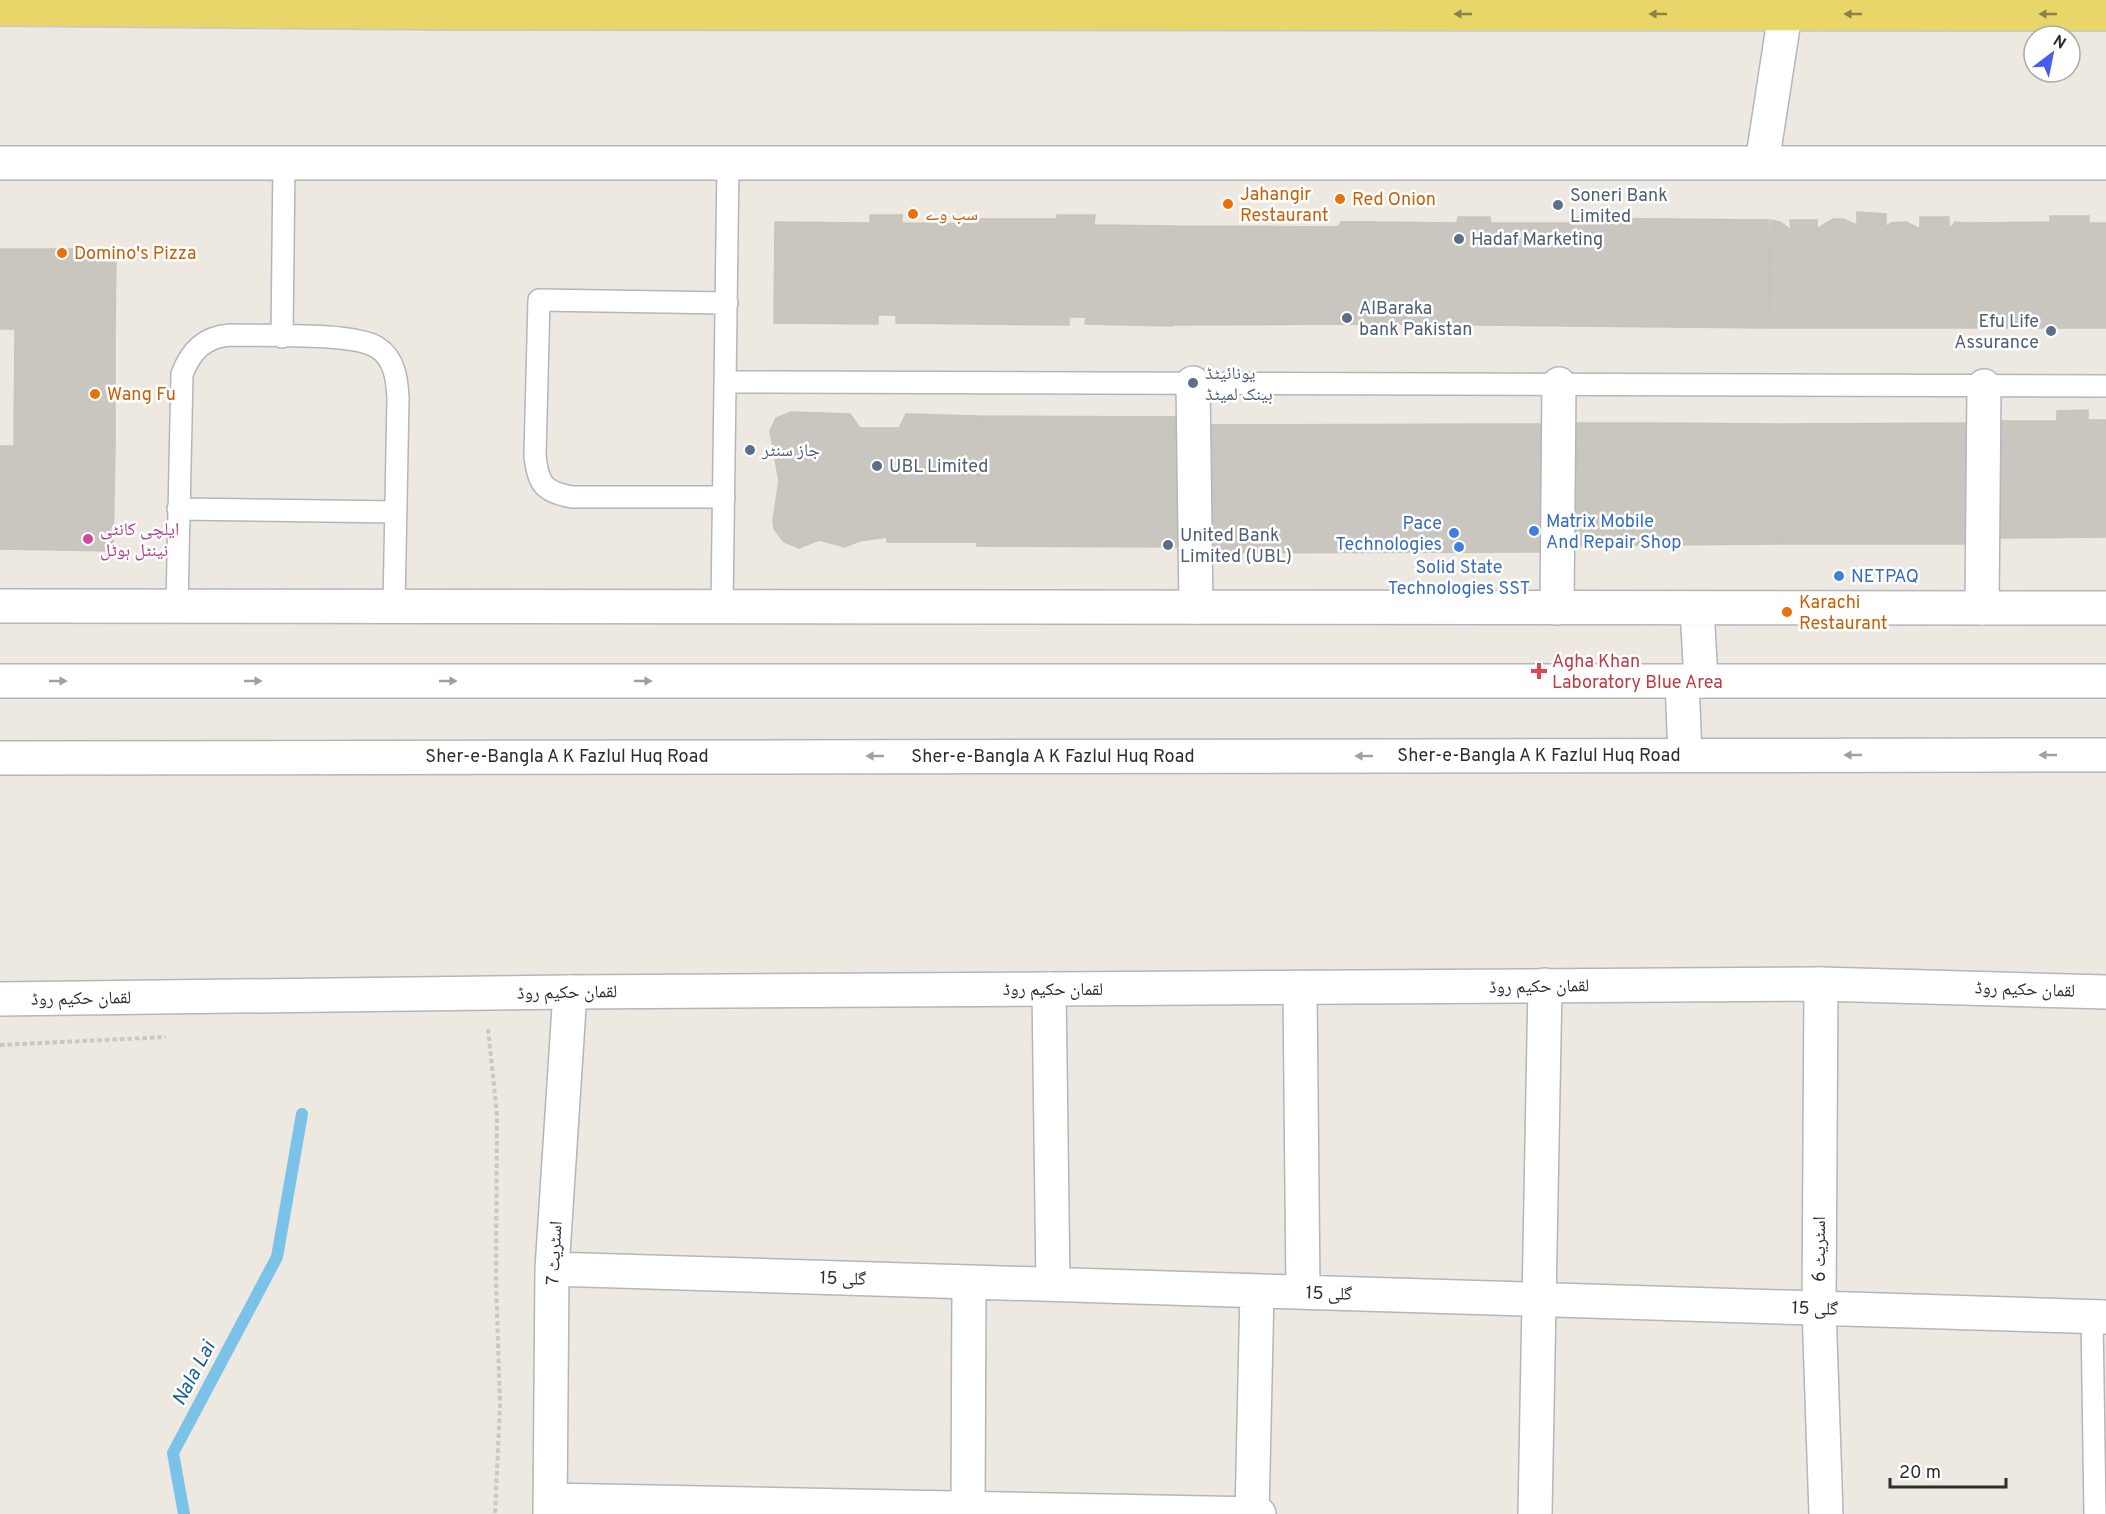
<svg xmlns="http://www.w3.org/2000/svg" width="2106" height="1514" font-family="Overpass,'Noto Naskh Arabic',sans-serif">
<rect width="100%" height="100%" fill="#ede9e0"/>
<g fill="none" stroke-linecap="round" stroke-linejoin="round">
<!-- stream -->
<path stroke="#7ac2e8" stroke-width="12" d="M184,1514L173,1453L277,1257L302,1114"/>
</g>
<!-- building -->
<path fill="#c9c5bf" stroke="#c9c4b9" stroke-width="1.5" d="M1857,212L1886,214V227L1891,223L1906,222L1920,229V217H1949V229L1955,222L1968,223L1969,328H1769L1771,220L1780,222L1791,230L1790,220H1817V229L1833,219H1843L1857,225Z
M870,215H902V223L976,224V219H1057V215H1095L1094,225L1173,226L1172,326L1085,324L1086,317H1069V325L896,323V315H878V324L774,323L775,222L870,223Z
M2050,216H2089V223H2106V328H1969L1968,223L2050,222Z
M1458,217H1490L1491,223H1570V326L1375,324L1376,222L1457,223Z
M1571,218L1769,220V328L1570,326Z
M1341,222H1376L1375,324L1172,325L1173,226L1338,227Z
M0,249H116L115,330L0,329Z
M15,329L115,330V447L14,446Z
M2088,410V420H2106V537L1998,538L1997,421H2057V411Z
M791,412L850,414L860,428H899L906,414L977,416V542H887V537L859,541L845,547L819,540L799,548L784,542L774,529L773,520L779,481L770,431L776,418Z
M977,416L1184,417L1187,547L977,546Z
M1569,423H1659V545L1570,546Z
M1659,423L1777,424L1778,544L1659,545Z
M1976,423L1977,544H1778L1777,424Z
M1549,424L1551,552L1203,553L1202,425Z
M0,446L115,447L113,551L0,549Z"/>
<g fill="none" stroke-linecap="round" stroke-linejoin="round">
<!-- service casing -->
<g stroke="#b3b5bf" stroke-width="24">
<path id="service" d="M282,337L284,163
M726,382L2106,386
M724,497H572C544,492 538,484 535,456L539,300L727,303
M178,509L396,512
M177,606L182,374C191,351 204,337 230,335C261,336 356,332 378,348C395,359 397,380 398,398L394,607
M722,607L728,163
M2092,1317L2095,1514"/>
</g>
<!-- pedestrian casing -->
<g stroke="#b3b5bf" stroke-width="36">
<path id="pedestrian" d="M1193,383L1196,607
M1557,608L1559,384
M1982,608L1984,386"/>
</g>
<!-- minor casing -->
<g stroke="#b3b5bf" stroke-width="36">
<path id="minor" d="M0,163H2106
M1762,163L1785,14
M0,606L2106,608
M1697,608L1701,681
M1821,984L1819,1308L1826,1514
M1049,989L1053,1284
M1300,989L1303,1292
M552,1269L2106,1317
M550,1500L1259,1514
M550,1514L552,1269L570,992
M968,1514L969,1282
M1252,1514L1257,1291
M1535,1514L1545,985"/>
</g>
<!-- tertiary casing -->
<g stroke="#b3b5bf" stroke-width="36">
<path id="tertiary" d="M0,999L570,992L1821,984L2106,992"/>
</g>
<!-- secondary casing -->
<g stroke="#b3b5bf" stroke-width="36">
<path id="secondary" d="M0,681H2106
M1682,681L1685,755
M0,758L2106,755"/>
</g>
<!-- primary casing -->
<g stroke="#c8c8c8" stroke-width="36">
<path id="primary" d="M0,9L456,13L2106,14"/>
</g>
<!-- path -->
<path stroke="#c8c8c8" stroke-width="4" stroke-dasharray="4.5 3" stroke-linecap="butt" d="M488,1029L497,1114L496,1282L500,1404L495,1514
M0,1045L166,1037"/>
<!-- service -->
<use href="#service" stroke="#fff" stroke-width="21"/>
<!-- pedestrian -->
<use href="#pedestrian" stroke="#fff" stroke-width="33"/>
<!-- minor -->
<use href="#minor" stroke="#fff" stroke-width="33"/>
<!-- tertiary -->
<use href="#tertiary" stroke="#fff" stroke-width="33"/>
<!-- secondary -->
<use href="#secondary" stroke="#fff" stroke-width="33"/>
<!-- primary -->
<use href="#primary" stroke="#e9d669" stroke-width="33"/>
</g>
<!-- one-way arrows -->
<defs><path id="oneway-solid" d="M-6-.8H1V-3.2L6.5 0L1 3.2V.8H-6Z" transform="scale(1.5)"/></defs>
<g fill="#8b824b">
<use href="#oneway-solid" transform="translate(1463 14) rotate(-180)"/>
<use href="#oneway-solid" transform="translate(1658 14) rotate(-180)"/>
<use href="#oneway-solid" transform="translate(1853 14) rotate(-180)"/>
<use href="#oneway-solid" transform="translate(2048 14) rotate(-180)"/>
</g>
<g fill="#a0a0a0">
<use href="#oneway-solid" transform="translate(58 681)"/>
<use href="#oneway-solid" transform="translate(253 681)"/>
<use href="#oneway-solid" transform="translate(448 681)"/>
<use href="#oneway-solid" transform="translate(643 681)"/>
<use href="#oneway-solid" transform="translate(1853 755) rotate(180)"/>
<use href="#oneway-solid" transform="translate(2048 755) rotate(-180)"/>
<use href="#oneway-solid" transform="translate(875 756) rotate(180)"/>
<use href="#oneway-solid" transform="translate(1364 756) rotate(180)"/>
</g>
<!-- markers -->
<g fill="#e8710a" stroke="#fff" stroke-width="2">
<circle cx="1340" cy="199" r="6"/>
<circle cx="1228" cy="204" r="6"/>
<circle cx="913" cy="214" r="6"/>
<circle cx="62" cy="253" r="6"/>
<circle cx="95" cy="394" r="6"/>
<circle cx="1787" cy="612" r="6"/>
</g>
<g fill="#5c6f8a" stroke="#fff" stroke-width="2">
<circle cx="1558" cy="205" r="6"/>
<circle cx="1459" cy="239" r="6"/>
<circle cx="1347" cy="318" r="6"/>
<circle cx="2051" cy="331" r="6"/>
<circle cx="1193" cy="383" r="6"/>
<circle cx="750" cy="450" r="6"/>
<circle cx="877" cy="466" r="6"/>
<circle cx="1168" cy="545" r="6"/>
</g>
<g fill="#3f7fe0" stroke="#fff" stroke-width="2">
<circle cx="1534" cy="531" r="6"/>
<circle cx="1454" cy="533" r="6"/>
<circle cx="1459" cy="547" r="6"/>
<circle cx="1839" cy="576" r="6"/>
</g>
<circle fill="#d1479c" stroke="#fff" stroke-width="2" cx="88" cy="539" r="6"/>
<path fill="#e0444e" stroke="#fff" stroke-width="2" d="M1536 662h6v6h6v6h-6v6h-6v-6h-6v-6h6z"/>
<g text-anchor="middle" stroke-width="5" stroke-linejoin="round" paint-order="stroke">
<!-- food labels -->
<g font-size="18" fill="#c56008" stroke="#fff" text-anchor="start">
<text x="1240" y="200">Jahangir<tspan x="1240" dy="21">Restaurant</tspan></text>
<text x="1352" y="205">Red Onion</text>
<text x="925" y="220">سب وے</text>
<text x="74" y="259">Domino's Pizza</text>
<text x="107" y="400">Wang Fu</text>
<text x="1799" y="608">Karachi<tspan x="1799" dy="21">Restaurant</tspan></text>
</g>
<!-- service labels -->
<g font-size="18" fill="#4e5e75" stroke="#fff" text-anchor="start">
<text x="1570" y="201">Soneri Bank<tspan x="1570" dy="21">Limited</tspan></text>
<text x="1471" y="245">Hadaf Marketing</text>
<text x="1359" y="314">AlBaraka<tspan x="1359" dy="21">bank Pakistan</tspan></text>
<text x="2039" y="327" text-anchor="end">Efu Life<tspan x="2039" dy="21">Assurance</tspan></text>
<text x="1205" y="379">یونائیٹڈ<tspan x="1205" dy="21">بینک لمیٹڈ</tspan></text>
<text x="762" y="456">جاز سنٹر</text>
<text x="889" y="472">UBL Limited</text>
<text x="1180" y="541">United Bank<tspan x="1180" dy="21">Limited (UBL)</tspan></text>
</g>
<!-- shop labels -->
<g font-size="18" fill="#366cbe" stroke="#fff" text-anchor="start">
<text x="1546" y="527">Matrix Mobile<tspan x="1546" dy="21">And Repair Shop</tspan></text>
<text x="1442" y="529" text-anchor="end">Pace<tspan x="1442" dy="21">Technologies</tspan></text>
<text x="1459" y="573" text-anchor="middle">Solid State<tspan x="1459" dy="21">Technologies SST</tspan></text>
<text x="1851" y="582">NETPAQ</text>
</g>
<!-- hotel labels -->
<g font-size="18" fill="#b23c85" stroke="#fff" text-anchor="start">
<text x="100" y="535">ایلچی کانٹی<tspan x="100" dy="21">نینٹل ہوٹل</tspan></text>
</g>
<!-- health labels -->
<g font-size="18" fill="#be3a42" stroke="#fff" text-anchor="start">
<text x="1552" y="667">Agha Khan<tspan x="1552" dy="21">Laboratory Blue Area</tspan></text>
</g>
<!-- street labels -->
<g font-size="18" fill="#2d2d2d" stroke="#fff">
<text x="1539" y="761">Sher-e-Bangla A K Fazlul Huq Road</text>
<text x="567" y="762">Sher-e-Bangla A K Fazlul Huq Road</text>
<text x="1053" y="762">Sher-e-Bangla A K Fazlul Huq Road</text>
<text transform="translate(1539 986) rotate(-1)" y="6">لقمان حکیم روڈ</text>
<text x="1053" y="995">لقمان حکیم روڈ</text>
<text transform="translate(2025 989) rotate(2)" y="6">لقمان حکیم روڈ</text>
<text transform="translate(567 992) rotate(-1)" y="6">لقمان حکیم روڈ</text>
<text transform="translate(81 998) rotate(-1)" y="6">لقمان حکیم روڈ</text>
<text transform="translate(1819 1249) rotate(-90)" y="6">اسٹریٹ 6</text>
<text transform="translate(554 1253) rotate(-87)" y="6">اسٹریٹ 7</text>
<text transform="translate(843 1278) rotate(2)" y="6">گلی 15</text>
<text transform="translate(1329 1293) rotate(2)" y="6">گلی 15</text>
<text transform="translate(1815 1308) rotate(2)" y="6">گلی 15</text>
</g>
<!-- water labels -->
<g font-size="20" font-style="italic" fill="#166097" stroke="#fff">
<text transform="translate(193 1373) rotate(-62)" y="7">Nala Lai</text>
</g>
</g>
<!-- north arrow -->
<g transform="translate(2052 54) rotate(32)"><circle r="28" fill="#ffffff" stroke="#ababab" stroke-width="1.5"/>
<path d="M0-4.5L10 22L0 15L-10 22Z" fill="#4a5cf0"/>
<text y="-9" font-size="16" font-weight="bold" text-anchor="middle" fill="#2d2d2d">N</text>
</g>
<!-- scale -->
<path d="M1890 1478v9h116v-9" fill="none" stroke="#2d2d2d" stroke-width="3"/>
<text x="1899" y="1478" font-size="18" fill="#2d2d2d" stroke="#ffffff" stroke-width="4.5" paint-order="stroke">20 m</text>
</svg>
